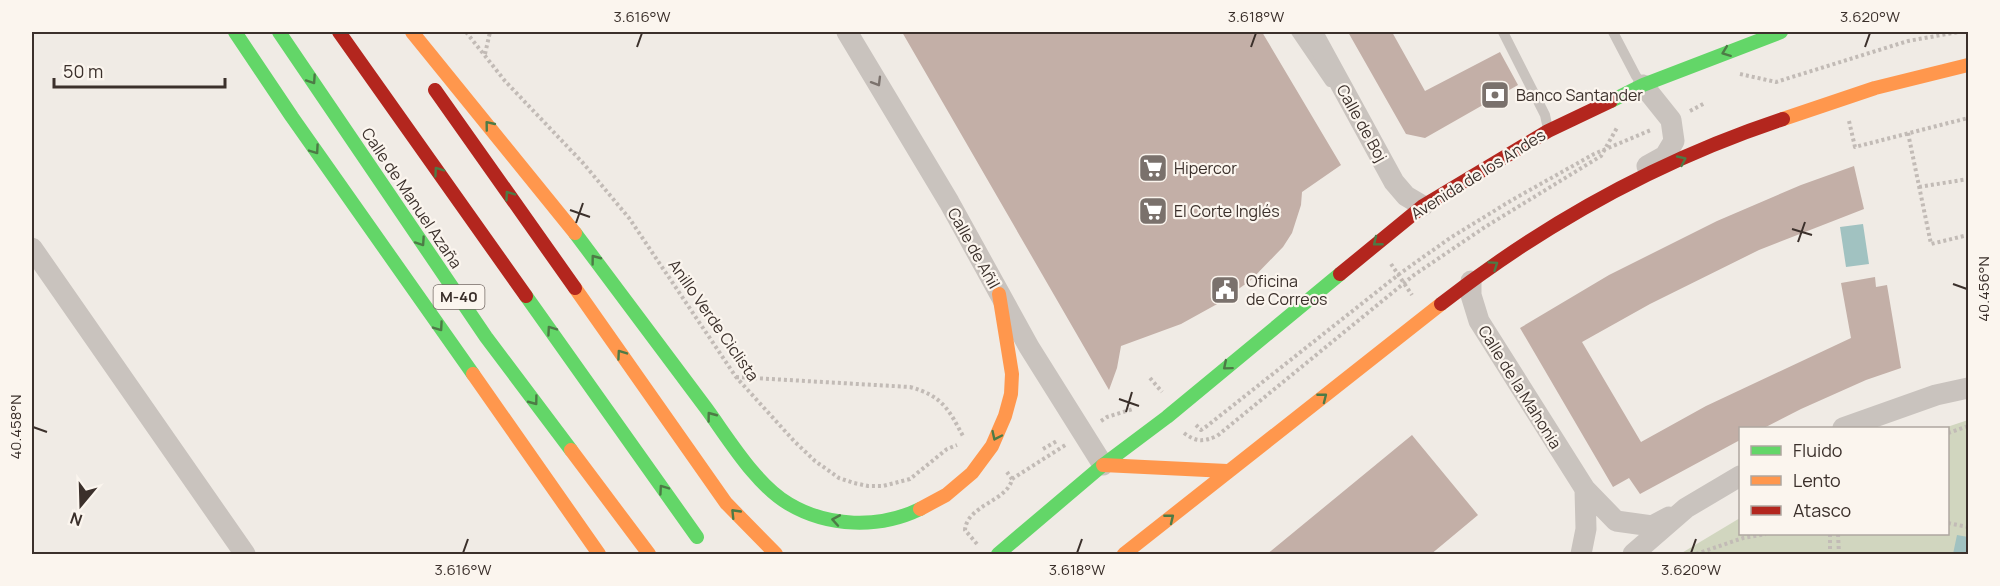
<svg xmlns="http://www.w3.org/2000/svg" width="2000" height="586" font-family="Manrope,sans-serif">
<rect width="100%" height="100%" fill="#f0ebe5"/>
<!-- green -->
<path fill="#d1d6bf" d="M1968,420V554H1680L1740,518V534H1948V428H1944Z"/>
<!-- water -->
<path fill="#a1c2c1" d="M1863,224L1869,264L1846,267L1840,227Z
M1957,535L1968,537V554H1953Z"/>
<!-- building -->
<path fill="#c3afa7" d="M902,32H1262L1341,165L1302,192L1301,205L1292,233L1283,247L1251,280L1219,303L1181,324L1121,346L1117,368L1109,390Z
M1348,32H1392L1425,91L1500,52L1518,85L1425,138L1406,134Z
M1854,166L1864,209L1759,250L1650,304L1582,342L1641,442L1706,406L1851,338L1841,283L1875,277L1876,287L1887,285L1901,368L1866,380L1801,409L1762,429H1740V440L1640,494L1629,478L1613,487L1520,328L1609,275L1717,221L1801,185Z
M1412,435L1478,515L1430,555H1266Z"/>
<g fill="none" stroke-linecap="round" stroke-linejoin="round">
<!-- path -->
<path stroke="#c2bbb6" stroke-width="4" stroke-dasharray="3 3" stroke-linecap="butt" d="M466,32L505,81L583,163L629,218L736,377L794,441L815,461L839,478L854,483L868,486H883L910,479L947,449L957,445
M485,54L490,32
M1740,74L1776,82L1908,41L1958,32
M1690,111L1705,103
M1849,121L1855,147L1968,118
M1908,133L1931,244L1968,235
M1919,187L1968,179
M1391,264L1412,295
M736,377L910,387C943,396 949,410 964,438
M1150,378L1162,392
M1101,421L1107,417L1133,409
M1196,425L1201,430L1207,426L1398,275L1450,238L1512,200L1594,154L1651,130
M1184,433C1196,442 1203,442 1217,436L1414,275L1485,227L1601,156L1618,126
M1948,433L1968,426
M1043,449L1057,441
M1012,479L1067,444
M1948,523L1968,527
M1830,534V554
M1838,534L1839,554
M977,544L965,530C967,505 1008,501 1012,479L1007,472
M1696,554L1743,538L1766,534"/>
<!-- lane -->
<path stroke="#c9c3be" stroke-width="10" d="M1296,32L1330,82
M1503,32L1545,115L1548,129
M1613,32L1636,76L1643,85"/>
<!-- street -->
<path stroke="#c9c3be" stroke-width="21" d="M847,32L949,202L1029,347L1103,465
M1312,32L1394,182L1406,196L1423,206
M1643,85L1671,120L1674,141L1665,156L1647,166
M32,248L245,554
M1471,281V295L1479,321L1585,489L1586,529L1581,554
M1843,428L1936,395L1968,388
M1585,489L1616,521L1652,526L1669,517
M1633,554L1686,508L1740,476"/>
<!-- fast -->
<path stroke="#63d668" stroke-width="14" d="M235,32L292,117L473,374
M279,32L486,337L571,450
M1611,101L1643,85L1781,32
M575,233C619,291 662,350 706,408C728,438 756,485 789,504C828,527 879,529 920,509
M526,296L697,537
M998,554L1103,465L1167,417L1340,274"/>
<!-- slow -->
<path stroke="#ff974d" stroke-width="14" d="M412,32L575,233
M1783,119L1875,88L1968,65
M575,288L726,503L776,554
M473,374L599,554
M571,450L649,554
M1103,465L1227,471
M920,509L946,495L972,473L992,446L1005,416L1011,394L1012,374L999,294
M1124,554L1441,304"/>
<!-- jam -->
<path stroke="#b3261e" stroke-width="14" d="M339,32L526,296
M435,90L575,288
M1340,274L1423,206L1548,131L1611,101
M1441,304C1544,224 1659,160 1783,119"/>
</g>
<!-- one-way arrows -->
<defs><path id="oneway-chevron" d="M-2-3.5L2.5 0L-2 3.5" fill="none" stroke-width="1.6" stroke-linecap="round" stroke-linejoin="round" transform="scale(1.5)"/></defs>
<g stroke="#4d7b46">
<use href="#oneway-chevron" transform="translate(1726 52) rotate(159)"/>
<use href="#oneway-chevron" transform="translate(312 80) rotate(56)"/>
<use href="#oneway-chevron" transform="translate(489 125) rotate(-129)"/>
<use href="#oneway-chevron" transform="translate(315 150) rotate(55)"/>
<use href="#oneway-chevron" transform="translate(1682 160) rotate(-25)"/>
<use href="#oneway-chevron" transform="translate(438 171) rotate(-125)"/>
<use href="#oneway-chevron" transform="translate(509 195) rotate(-125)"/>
<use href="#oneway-chevron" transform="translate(421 242) rotate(56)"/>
<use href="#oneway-chevron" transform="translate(1377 242) rotate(141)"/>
<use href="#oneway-chevron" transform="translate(595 259) rotate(-127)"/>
<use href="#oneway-chevron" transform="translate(1494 265) rotate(-34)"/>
<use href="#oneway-chevron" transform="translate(439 327) rotate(55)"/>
<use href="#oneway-chevron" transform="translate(551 330) rotate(-125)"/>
<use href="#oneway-chevron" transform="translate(621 354) rotate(-125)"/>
<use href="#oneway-chevron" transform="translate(1227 366) rotate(140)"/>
<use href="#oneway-chevron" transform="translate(1323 397) rotate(-38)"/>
<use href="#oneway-chevron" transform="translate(534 401) rotate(53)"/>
<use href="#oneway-chevron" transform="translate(711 416) rotate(-127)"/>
<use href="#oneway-chevron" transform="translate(996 436) rotate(115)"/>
<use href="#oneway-chevron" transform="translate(663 489) rotate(-125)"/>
<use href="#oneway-chevron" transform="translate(735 513) rotate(-134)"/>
<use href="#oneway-chevron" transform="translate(1170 518) rotate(-39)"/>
<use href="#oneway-chevron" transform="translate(836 520) rotate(-170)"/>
</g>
<use stroke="#7b726d" href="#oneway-chevron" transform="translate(877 82) rotate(59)"/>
<!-- ticks -->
<path fill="none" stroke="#3b302b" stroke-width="2" d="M637,47L642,33M1251,47L1256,33M1865,47L1870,33M570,210L590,217M576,223L583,203M1792,229L1812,235M1798,242L1805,222M1953,284L1967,289M1119,399L1139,406M1126,412L1132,392M33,427L47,432M463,553L468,539M1077,553L1082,539M1691,553L1696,539"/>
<!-- icons -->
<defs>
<g id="bank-square" transform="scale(1.5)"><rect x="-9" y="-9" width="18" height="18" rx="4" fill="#7a716c" stroke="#fbf5ee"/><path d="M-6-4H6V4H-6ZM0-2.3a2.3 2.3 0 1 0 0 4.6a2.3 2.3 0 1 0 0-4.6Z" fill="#fff"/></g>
<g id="supermarket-square" transform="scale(1.5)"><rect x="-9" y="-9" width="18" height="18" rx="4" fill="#7a716c" stroke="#fbf5ee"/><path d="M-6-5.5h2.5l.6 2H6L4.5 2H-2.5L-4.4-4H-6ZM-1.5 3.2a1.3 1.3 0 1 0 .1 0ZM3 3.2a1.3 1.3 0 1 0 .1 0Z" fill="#fff"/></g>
<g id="civic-square" transform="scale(1.5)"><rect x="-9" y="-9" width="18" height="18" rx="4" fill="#7a716c" stroke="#fbf5ee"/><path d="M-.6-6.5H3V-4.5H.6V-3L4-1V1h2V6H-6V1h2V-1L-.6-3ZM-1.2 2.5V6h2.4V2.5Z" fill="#fff"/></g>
</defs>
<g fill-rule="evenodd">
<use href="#bank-square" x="1495" y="95"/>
<use href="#supermarket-square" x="1153" y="168"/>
<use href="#supermarket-square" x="1153" y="211"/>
<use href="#civic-square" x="1225" y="290"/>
</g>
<g text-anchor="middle" stroke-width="4.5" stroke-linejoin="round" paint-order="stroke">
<!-- shield labels -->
<rect fill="#fbf5ee" stroke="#756b66" stroke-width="1.5" x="433.5" y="285" width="51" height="24" rx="4.5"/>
<g font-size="15" font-weight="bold" fill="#3b302b">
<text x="459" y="302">M-40</text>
</g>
<!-- poi labels -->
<g font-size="16" fill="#3b302b" stroke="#fbf5ee" text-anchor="start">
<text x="1516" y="101">Banco Santander</text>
<text x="1174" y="174">Hipercor</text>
<text x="1174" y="217">El Corte Inglés</text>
<text x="1246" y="287">Oficina<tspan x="1246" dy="18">de Correos</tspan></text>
</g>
<!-- street labels -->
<g font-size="16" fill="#3b302b" stroke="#fbf5ee">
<text transform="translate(1362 123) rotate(61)" y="6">Calle de Boj</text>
<text transform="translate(1478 174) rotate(-32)" y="6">Avenida de los Andes</text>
<text transform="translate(412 198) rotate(56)" y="6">Calle de Manuel Azaña</text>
<text transform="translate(974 248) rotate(61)" y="6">Calle de Añil</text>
<text transform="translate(714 320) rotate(55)" y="6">Anillo Verde Ciclista</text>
<text transform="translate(1520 387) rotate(58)" y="6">Calle de la Mahonia</text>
</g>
</g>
<!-- border -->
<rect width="2000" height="586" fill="none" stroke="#fbf5ee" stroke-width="66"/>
<!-- legend -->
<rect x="1739" y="427" width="210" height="108" fill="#fbf5ee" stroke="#aea6a0" stroke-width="1.5"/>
<rect x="1751" y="446" width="30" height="9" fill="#63d668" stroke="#aea6a0" stroke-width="1.5"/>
<text x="1793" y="457" font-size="18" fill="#3b302b">Fluido</text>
<rect x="1751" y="476" width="30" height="9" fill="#ff974d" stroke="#aea6a0" stroke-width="1.5"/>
<text x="1793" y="487" font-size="18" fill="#3b302b">Lento</text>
<rect x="1751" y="506" width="30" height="9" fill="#b3261e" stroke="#aea6a0" stroke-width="1.5"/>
<text x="1793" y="517" font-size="18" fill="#3b302b">Atasco</text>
<!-- north arrow -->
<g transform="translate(81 505) rotate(199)" stroke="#fbf5ee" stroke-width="4.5" paint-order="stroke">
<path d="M0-4.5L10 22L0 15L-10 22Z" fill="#3b302b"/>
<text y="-9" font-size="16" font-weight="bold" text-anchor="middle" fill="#3b302b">N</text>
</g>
<!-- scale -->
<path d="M54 78v9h171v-9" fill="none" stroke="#3b302b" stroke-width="3"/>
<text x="63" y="78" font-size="18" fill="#3b302b" stroke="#fbf5ee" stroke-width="4.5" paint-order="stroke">50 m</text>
<rect x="33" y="33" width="1934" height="520" fill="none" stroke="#3b302b" stroke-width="2"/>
<g font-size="15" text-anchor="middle" fill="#3b302b">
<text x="642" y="22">3.616°W</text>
<text x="1256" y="22">3.618°W</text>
<text x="1870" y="22">3.620°W</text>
<text transform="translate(1984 289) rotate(-90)" y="5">40.456°N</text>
<text transform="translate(16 427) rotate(-90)" y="5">40.458°N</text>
<text x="463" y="575">3.616°W</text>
<text x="1077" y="575">3.618°W</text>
<text x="1691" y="575">3.620°W</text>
</g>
</svg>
